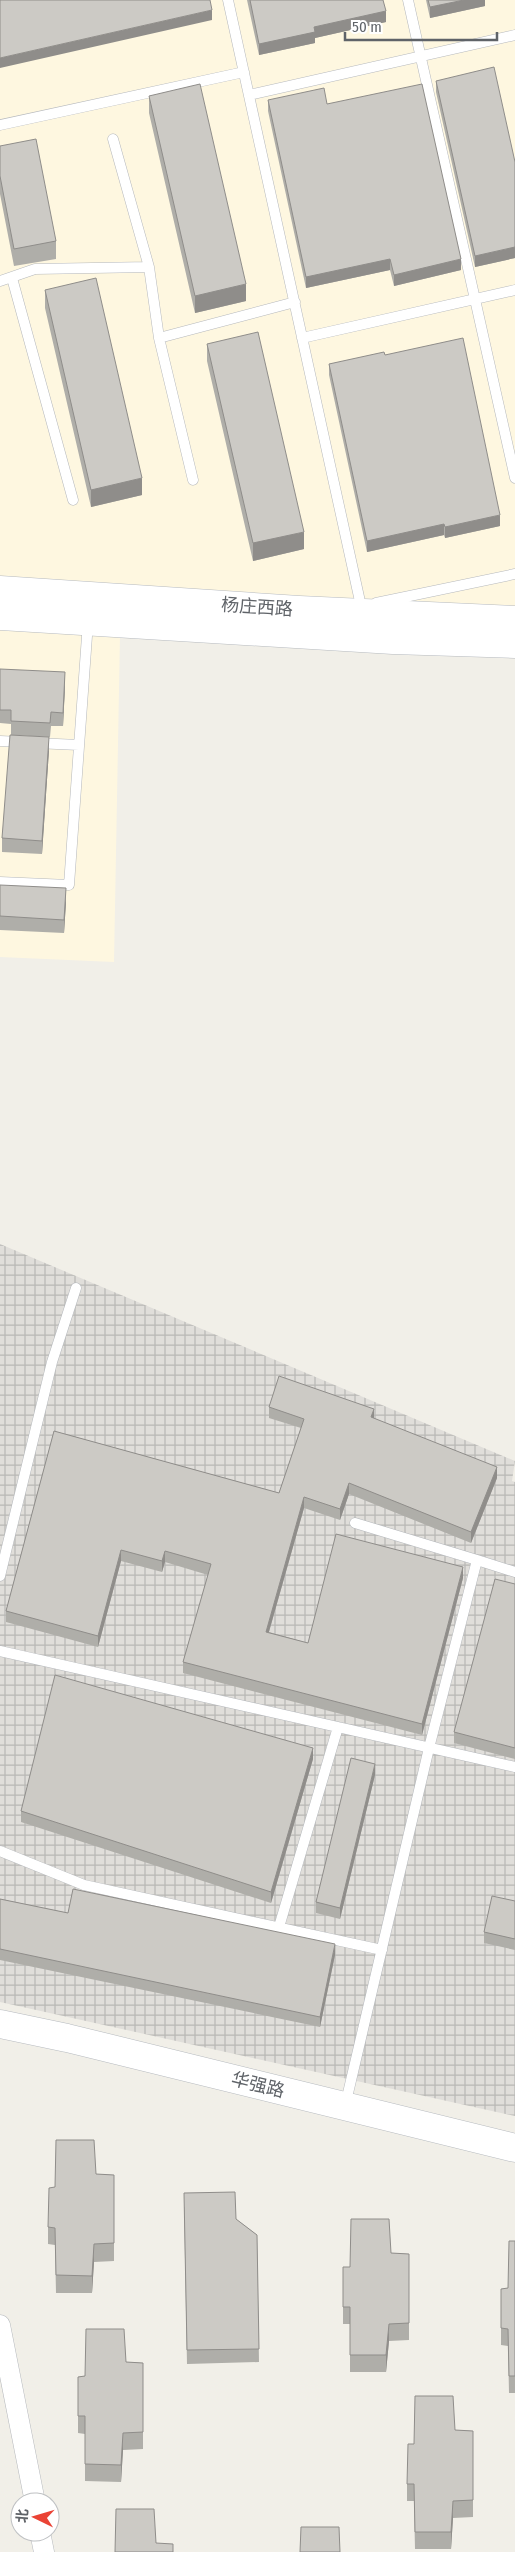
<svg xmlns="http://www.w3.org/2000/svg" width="515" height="2552" font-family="'Fira Sans Condensed','Noto Sans SC',sans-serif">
<defs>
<pattern id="industrial-grid" width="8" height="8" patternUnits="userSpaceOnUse" patternTransform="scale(1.25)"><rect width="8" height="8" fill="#e0deda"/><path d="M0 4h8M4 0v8" fill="none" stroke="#b9b8b5"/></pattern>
</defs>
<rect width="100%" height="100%" fill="#f1efe8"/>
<!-- commercial -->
<path fill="#fef7e0" d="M0,0H515V646L0,620Z
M0,628L120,635L114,962L0,957Z"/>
<!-- industrial -->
<path fill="url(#industrial-grid)" d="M0,1244L515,1461L512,1481L515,1482V2116L0,2002Z"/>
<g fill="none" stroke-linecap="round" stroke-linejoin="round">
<!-- lane casing -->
<g stroke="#b5b8bc" stroke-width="11">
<path id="lane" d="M228,0L361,606
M408,0L515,478
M249,95L515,35
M0,125L244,72
M113,139L149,267L159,338L193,480
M12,278L73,500
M0,281L35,269L149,267
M159,338L295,302
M302,338L515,290
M376,603L515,574
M0,741L21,742
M35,743L79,745
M0,882L69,885L88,622
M477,1560L515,1572
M0,1576L52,1362L76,1288
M0,1651L515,1767
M0,1851L84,1885L382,1950
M279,1927L338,1727
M345,2106L429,1748L477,1560L355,1523"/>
</g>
<!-- street casing -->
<g stroke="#b5b8bc" stroke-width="21">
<path id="street" d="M0,2325L35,2502
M40,2532L44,2552"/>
</g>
<!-- secondary casing -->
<g stroke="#b6babf" stroke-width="29">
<path id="secondary" d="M0,590L299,610L515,620
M0,616L393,640L515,644
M0,2024L67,2038L515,2148"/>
</g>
<!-- lane -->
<use href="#lane" stroke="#fff" stroke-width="10"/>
<!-- street -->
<use href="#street" stroke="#fff" stroke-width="20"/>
<!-- secondary -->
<use href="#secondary" stroke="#fff" stroke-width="28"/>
</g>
<!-- wall -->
<path fill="#afaea9" d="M247,0H383L386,22L315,38V43L259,55Z
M426,0H485V6L430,18Z
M436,81L515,162V258L475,267L436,92Z
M149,96L246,301L195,313L149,113Z
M268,100L327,104L461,270L394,286L390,270L306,288L268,111Z
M0,146L56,241V259L14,266L0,194Z
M45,290L142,495L91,507L45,308Z
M207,344L304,549L253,561L207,361Z
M385,355L500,526L445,538L444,535L367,552L329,375V364Z
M0,669L65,686L63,726H51L50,737L11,735V724L0,723Z
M49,750L42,854L2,852V838Z
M0,885L66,902L64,933L0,930Z
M269,1407L374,1418L497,1478L471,1543L349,1494L340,1520L304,1508L269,1632L308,1643L463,1578L422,1735L183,1673V1662L208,1575L165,1562L162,1572L121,1561L98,1647L6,1622V1611L54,1431L279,1493L301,1428L269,1418Z
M515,1584V1759L454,1743V1732Z
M313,1759L271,1903L21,1822V1811Z
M375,1775L340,1919L316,1913V1902Z
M0,1899L68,1913L335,1955L320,2027L0,1960Z
M515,1901V1950L484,1943V1932Z
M96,2174L114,2175V2261L94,2262L92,2293H56L55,2245L48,2244V2227L55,2187Z
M184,2207L236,2219L257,2235L259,2362L187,2364Z
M515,2241V2393H509L508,2346L501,2345V2289L508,2288Z
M391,2253L409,2254V2340L389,2341L386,2372H350V2324H343V2267H350Z
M126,2362L143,2363V2449L123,2450L121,2482L85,2481V2434L78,2433V2377L85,2376Z
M455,2430L473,2431V2517L453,2518L451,2549H415L414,2501H407V2484L414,2444Z"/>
<!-- shaded-wall -->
<path fill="#8f8d8a" d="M464,0H485V6L430,18V7Z
M212,10V20L0,68V58Z
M386,11V22L315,38V43L259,55V44L314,27Z
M515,247V258L475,267V256Z
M390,259V270L306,288V277Z
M461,259V270L394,286V275Z
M246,284V301L195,313V296Z
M142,478V495L91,507V490Z
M500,515V526L445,538V527Z
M444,524V535L367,552V541Z
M304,532V549L253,561V543Z
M65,672V686L63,726V713Z
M49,737V750L42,854V841Z
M66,888V902L64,933V920Z
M374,1409V1420L371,1417Z
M497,1467V1478L471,1543V1532Z
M349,1483V1494L340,1520V1509Z
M304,1497V1508L266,1642V1632Z
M121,1550V1561L98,1647V1636Z
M165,1551V1562L162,1572V1561Z
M463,1567V1578L422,1735V1724Z
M313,1748V1759L271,1903V1892Z
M375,1764V1775L340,1919V1908Z
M335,1944V1955L320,2027V2017Z
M94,2244V2262L92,2293V2276Z
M389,2324V2341L386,2372V2355Z
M123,2433V2450L121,2482V2465Z
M453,2501V2518L451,2549V2532Z"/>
<!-- building -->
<path fill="#cccac5" stroke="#8f8d8a" d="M0,0H210L212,10L0,58Z
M250,0H383L386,11L314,27L315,32L259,44Z
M428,0H464L430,7Z
M494,67L515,162V247L475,256L436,81Z
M200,84L246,284L195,296L149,96Z
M422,84L461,259L394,275L390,259L306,277L268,100L324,88L327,104Z
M36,139L56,241L14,249L0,176V146Z
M96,278L142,478L91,490L45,290Z
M258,332L304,532L253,543L207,344Z
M463,338L500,515L445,527L444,524L367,541L329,364L384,352L385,355Z
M0,669L65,672L63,713L51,712L50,723L11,721V710H0Z
M10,735L49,737L42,841L2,838Z
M0,885L66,888L64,920L0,916Z
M279,1376L374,1409L371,1417L497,1467L471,1532L349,1483L340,1509L304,1497L266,1632L308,1643L336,1534L463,1567L422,1724L183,1662L211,1564L165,1551L162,1561L121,1550L98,1636L6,1611L54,1431L279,1493L304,1419L269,1407Z
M495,1579L515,1584V1748L454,1732Z
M55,1675L313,1748L271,1892L21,1811Z
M351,1758L375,1764L340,1908L316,1902Z
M73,1889L335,1944L320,2017L0,1949V1899L68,1913Z
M492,1896L515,1901V1939L484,1932Z
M56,2140H94L96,2174L114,2175V2243L94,2244L92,2276L56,2275L55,2228L48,2227L49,2188L55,2187Z
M235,2192L236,2219L257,2235L259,2349L187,2350L184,2193Z
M351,2219H389L391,2253L409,2254V2323L389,2324L386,2355H350V2307H343V2267H350Z
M509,2241H515V2376H509L508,2329L501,2328V2289L508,2288Z
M86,2329H124L126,2362L143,2363V2432L123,2433L121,2465L85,2464V2416H78V2377L85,2376Z
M415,2396H453L455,2430L473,2431V2500L453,2501L451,2532H415L414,2484H407L408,2444H414Z
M116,2509H154L156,2543L173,2544V2552H115Z
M301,2527H339L340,2552H300Z"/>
<g text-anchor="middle" stroke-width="5" stroke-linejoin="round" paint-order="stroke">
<!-- street labels -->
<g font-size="18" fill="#5f6368" stroke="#fff">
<text transform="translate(257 607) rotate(4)" y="6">杨庄西路</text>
<text transform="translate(258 2085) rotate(14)" y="6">华强路</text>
</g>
</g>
<!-- north arrow -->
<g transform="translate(35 2517) rotate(275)"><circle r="24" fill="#ffffff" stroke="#bfc1c3"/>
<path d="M0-4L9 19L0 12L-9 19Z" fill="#ea4335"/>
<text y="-8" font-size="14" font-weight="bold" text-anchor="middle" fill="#5f6368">北</text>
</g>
<!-- scale -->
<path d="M345 32v8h152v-8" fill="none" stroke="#5f6368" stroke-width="2.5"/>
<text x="352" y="32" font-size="15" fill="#5f6368" stroke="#ffffff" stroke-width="4" paint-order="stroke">50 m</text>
</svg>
